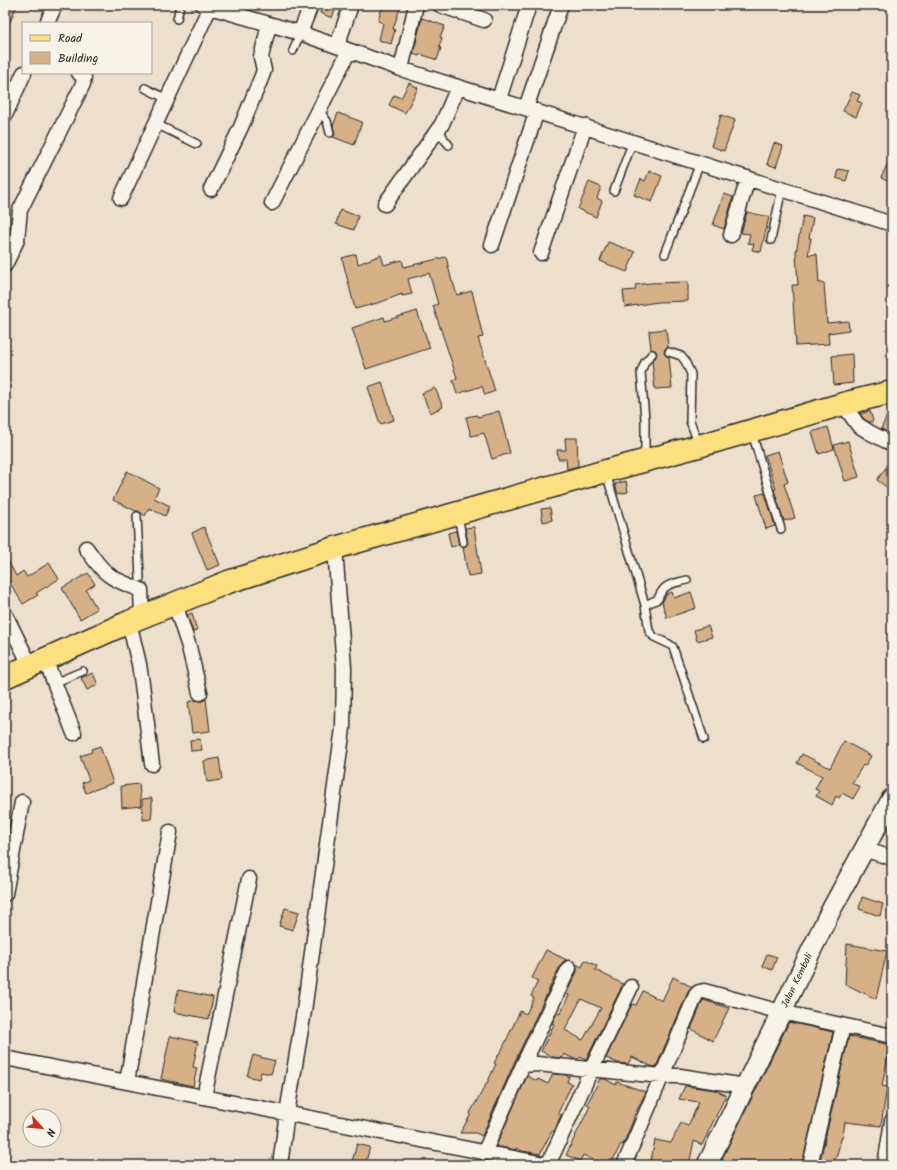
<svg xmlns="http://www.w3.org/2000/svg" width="897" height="1170" font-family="Kalam,sans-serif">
<rect width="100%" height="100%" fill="#eddfcb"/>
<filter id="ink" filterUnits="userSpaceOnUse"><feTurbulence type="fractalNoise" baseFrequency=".025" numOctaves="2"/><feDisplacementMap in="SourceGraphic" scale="8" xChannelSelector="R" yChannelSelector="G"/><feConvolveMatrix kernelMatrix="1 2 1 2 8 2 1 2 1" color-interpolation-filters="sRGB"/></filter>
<g filter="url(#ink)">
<!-- building -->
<path fill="#d6b188" stroke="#2b2b2b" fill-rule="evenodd" d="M5,5H17L5,34Z
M323,5H337L332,18L320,13Z
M383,5H401L393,29L395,30L391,44L379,40L383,23L378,21Z
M422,18L445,26L440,37L442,38L439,47L441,48L437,60L420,54L419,56L413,54Z
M409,83L418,88L405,113L389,105L394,95L401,98Z
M852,92L860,95L857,101L862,103L856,117L843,111Z
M338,113L362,122L354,145L333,137L335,134L333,126Z
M721,115L735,120L724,151L711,146Z
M774,143L783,146L776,167L767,164Z
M892,153V183L881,178Z
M838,169L849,171L846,181L836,178Z
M649,171L662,176L652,202L634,195L641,179L645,181Z
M589,182L601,187L597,198L602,201L596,217L578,209Z
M724,194L733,197L724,229L713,225Z
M340,210L358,216L354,230L336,224Z
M747,212L769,217L761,252L752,250L754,244L748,243L750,234L741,233Z
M803,216L813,218L809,238H811L808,255L817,254L819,283H824L827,323L848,321L849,330L828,333L829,344L796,346L792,285H798L796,252Z
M608,242L635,252L627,272L600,261Z
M356,254L358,264L381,255L384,265L402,260L404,267L446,257L452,282H453L457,295L472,291L483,337L478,338L495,391L485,395L482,386L457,394L453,380L457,378L433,306L438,304L429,273L408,279L412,294L402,296V294L381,302L355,309L342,258Z
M688,282V301L658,302L625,307L623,291L636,290L635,285L650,283Z
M417,311L430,348L366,369L352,328L384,317L385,321Z
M666,329L668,347L665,349L664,353L666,356L669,357L672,388L655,389L652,361L656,357L657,353L655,350L651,349L649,331Z
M852,354L853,383L834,385L832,356Z
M382,382L394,420L380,424L368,387Z
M435,388L443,407L430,413L422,393Z
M892,405V434L881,429Z
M499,411L510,453L492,459L484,433L471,436L466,417L477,415L478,417Z
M870,411L873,421L869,422L864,419L860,414Z
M828,427L834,449L819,454L812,432Z
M565,438H577L578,466L567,469L566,459H558L557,450H566Z
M848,441L859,477L845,481L834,445Z
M778,451L788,482L784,484L795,518L784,521L774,490L776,489L765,455Z
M892,459V491L877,480Z
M127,471L159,488L154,498L170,506L165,516L149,508L145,516L139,511H136L113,500Z
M626,481L628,492L618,494L615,484Z
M765,493L775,526L766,529L756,495Z
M550,508L552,520L543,522L541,509Z
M204,527L220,565L207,570L192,533Z
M474,527L481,574L468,576L463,547L466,546L468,543L465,528Z
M456,531L459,545L451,547L448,533Z
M5,555L16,576L23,571L27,577L49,563L59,579L36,593L38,595L23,604L5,575Z
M88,573L95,584L86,590L97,609L80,619L62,588Z
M672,592L674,598L691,592L696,608L667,618L662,602L667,594Z
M192,613L197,631L193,632L187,615Z
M708,626L712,637L697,641L694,630Z
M93,673L98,685L87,690L81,678Z
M206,699L210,731L192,733L188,702L196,700L202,701Z
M200,739L202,750L191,751L190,740Z
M844,741L871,756L865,766L863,765L852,783L860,787L853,799L842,793L839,798L836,796L832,805L816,796L819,791L815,789L822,776L797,763L802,754L830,768Z
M100,746L113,783L86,793L82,783L89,780L80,756L92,752L91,749Z
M219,758L222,780L207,782L204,761Z
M139,784L141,806L122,808L121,786Z
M152,798V810L151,819L143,820L142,799Z
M862,897L883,904L880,916L859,909Z
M285,908L299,912L293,930L279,926Z
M847,944L887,951L876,999L845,984Z
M546,950L567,960L564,961L561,964L515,1061L482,1136L476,1133H460L471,1114L470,1113L488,1081L496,1064L494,1063L500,1052H501L520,1011L526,1014L534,998L531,996L538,981L532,978Z
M767,954L777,957L772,970L762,966Z
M585,960L597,966L595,970L623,984L586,1060L580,1057L578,1059H574L564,1054L562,1058L553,1057L541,1051L554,1024L552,1023L557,1013L560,1014L569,995L566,994L577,972V968L576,964L582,967ZM581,999L601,1008L583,1040L565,1030Z
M673,977L692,987L688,992L656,1067L651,1066L632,1057L628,1064L618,1063L606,1058L632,1004L636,1005L643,991L662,1001Z
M178,990L213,997L209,1019L174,1012Z
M703,1000L729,1008L713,1041L691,1029Z
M789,1022L833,1032L802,1165H719Z
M170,1036L198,1042L193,1067L197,1068L193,1086L161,1079Z
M849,1036L890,1045L882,1086L887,1087L881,1126L845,1122L843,1136H842L836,1158H835L834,1165H819Z
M253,1055L275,1061L271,1074L261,1072L259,1079L247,1076Z
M553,1074L566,1075L569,1077L567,1082L572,1084L558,1113L561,1115L554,1132L552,1131L540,1154L522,1151L516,1148V1150L496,1146L527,1076L537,1081L538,1079L548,1084Z
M600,1079H605L616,1085L617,1082L646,1092L633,1118H634L623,1145L621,1144L612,1162L608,1160L606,1165H603L583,1155L580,1161L566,1155L590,1106L587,1104Z
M685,1086L715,1090L726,1095L702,1145L694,1141L689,1165H650L655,1140L671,1143L681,1123L688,1126L699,1102L679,1099Z
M357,1144L370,1147L365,1165H351Z"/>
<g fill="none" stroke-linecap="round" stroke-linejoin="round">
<!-- lane casing -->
<g stroke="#2b2b2b" stroke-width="10">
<path id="lane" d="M177,19L180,5
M293,51L300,33
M145,88L167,99
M319,110L327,121L330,133
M156,124L197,144
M439,128L444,139L449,145
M614,191L633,141
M771,240L782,189
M665,254L700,163
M669,352L681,356L685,361L691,374L690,421L699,445
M752,433L781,529
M642,458L645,448V419L641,372L645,362L652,354
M606,473L645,605L649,631L654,637L669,644L673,647L704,739
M137,516L140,578
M458,516L463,542
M645,605L658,599C664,583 672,584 687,580
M54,683L83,671"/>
</g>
<!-- street casing -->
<g stroke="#2b2b2b" stroke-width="17">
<path id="street" d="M203,5L300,33L401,69L892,224
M440,5L484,20
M47,23L55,5
M300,33L311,5
M337,46L351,5
M401,69L416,5
M499,99L529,5
M526,108L561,5
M5,115L24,73
M211,189L241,127L262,76L264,70L261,57L269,25
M121,198L210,7
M272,203L349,51
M385,204L442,124L458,87
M731,235L748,178
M492,245L537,111
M541,253L585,126
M5,265L17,240L20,210L83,84L84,77L79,73
M843,404L858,425L869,432L892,444
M86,548C93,557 99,568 109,575C118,582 130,585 141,590L142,617
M175,604L189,647L200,693
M5,614L30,665
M129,622L139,664L142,684L152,764
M45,659L74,733
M863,849L892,858
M5,894L22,802
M5,1058L549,1165
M523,1065L537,1064L662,1076H680L745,1086
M127,1082L170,832
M204,1097L249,879
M484,1153L523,1065L569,968
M280,1165L287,1113L304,1011L343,728L344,668L335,548
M548,1165L592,1068L631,987
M624,1165L696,995L699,992L704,991L781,1012L892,1036
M810,1165L843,1026
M885,1165L892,1121"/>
</g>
<!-- secondary casing -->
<g stroke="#2b2b2b" stroke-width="22">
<path id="secondary" d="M707,1165L830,912L892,798"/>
</g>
<!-- primary casing -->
<g stroke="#2b2b2b" stroke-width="25">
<path id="primary" d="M5,677L129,622L228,582L335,548L606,471L699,446L843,404L892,392"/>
</g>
<!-- lane -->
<use href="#lane" stroke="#f7f3e8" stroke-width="7"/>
<!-- street -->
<use href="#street" stroke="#f7f3e8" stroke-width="14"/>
<!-- secondary -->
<use href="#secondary" stroke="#f7f3e8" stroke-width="19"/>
<!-- primary -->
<use href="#primary" stroke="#fce080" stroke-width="22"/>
</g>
</g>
<g text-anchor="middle" stroke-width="3.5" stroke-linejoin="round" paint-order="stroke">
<!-- street labels -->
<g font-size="10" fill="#2b2b2b" stroke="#f7f3e8">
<text transform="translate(796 980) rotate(-64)" y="4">Jalan Kembali</text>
</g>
</g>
<!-- margin -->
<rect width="897" height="1170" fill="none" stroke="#f7f3e8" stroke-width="20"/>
<rect x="10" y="10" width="877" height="1150" fill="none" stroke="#2b2b2b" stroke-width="1.5" filter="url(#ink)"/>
<!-- legend -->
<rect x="22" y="22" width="130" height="52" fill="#f7f3e8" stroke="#a5a39c"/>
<rect x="30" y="35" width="20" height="6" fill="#fce080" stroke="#a5a39c"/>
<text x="58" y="42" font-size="12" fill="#2b2b2b">Road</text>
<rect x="30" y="52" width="20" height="12" fill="#d6b188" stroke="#a5a39c"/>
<text x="58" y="62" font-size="12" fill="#2b2b2b">Building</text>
<!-- north arrow -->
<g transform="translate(42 1128) rotate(117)"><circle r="19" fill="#f7f3e8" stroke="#a5a39c"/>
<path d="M0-3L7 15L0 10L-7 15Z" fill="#c8321e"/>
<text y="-6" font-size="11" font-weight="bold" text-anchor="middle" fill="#2b2b2b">N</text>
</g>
</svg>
